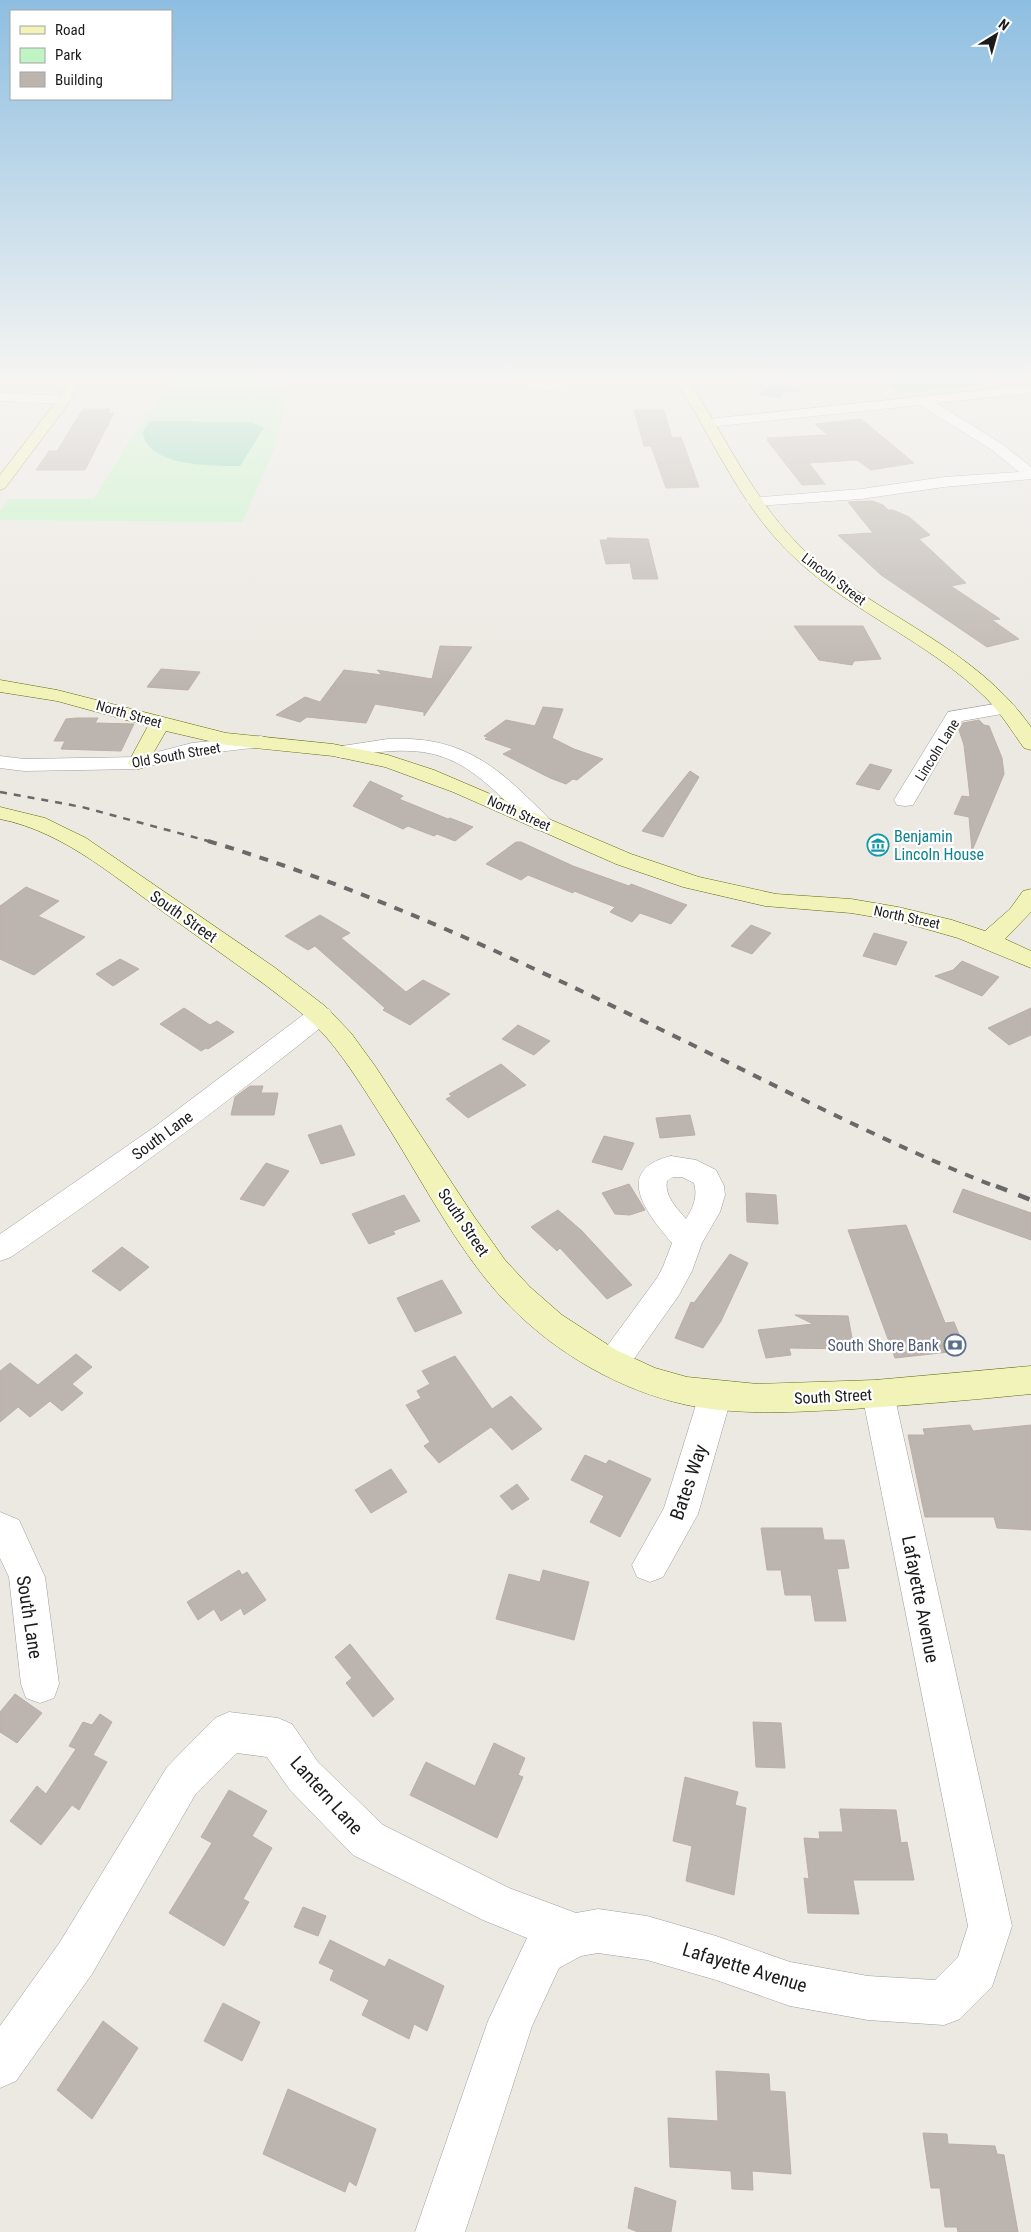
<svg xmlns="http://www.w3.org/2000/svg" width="1031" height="2232" font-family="'Roboto Condensed',sans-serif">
<rect width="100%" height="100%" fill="#ece8e2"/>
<!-- park -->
<path fill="#c1f4c4" d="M175,375H288L285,404L274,451L242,522L0,520V512L9,499H94L125,448Z"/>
<!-- pitch -->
<path fill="#85d6b5" d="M874,375H968L983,385L901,393Z
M149,421L252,422L264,428L240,466C213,466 148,467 143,433Z"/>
<!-- water -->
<path fill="#a5ccd7" d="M741,375H773L801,390L800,393L785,392L781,398L757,395L763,390L737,378Z"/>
<!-- building -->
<path fill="#bcb4af" stroke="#bcafa5" d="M83,409H110L108,413H114L85,470H36L49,451H57Z
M634,410H664L672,438L681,437L699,487L666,488L651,446H644Z
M861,419L914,463L871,470L857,460L809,463L825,484L802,485L767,440H769L767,438L828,435L815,424Z
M872,501L883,505L888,510H893L909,517L930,535L919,539L966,583L951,586L1000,619L992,620L1019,639L987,647L881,575L838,535L873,533L848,502Z
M607,538L648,539L658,579H633L630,563L606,564L600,540H608Z
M794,626H863L881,659L854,661L852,665L819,660Z
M440,646L472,647L424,716V712L375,704L366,723L307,717L300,722L276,715L305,697L320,702L344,670L382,675L377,670L432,679Z
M161,669L200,672L188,690L147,687Z
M543,707L563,709L552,738L574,749L603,759L577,780L573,779L566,784L550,778L503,754L513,749L485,739L488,737L484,736L506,720L535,726Z
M77,718H98L95,723L134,724L121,751L61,749L65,741H54L66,719Z
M979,720L984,725L989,726L1002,758L1004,774L972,851L969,817L954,814L962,796L970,797L964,745L959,730L963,723Z
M870,764L892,770L879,790L856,784Z
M690,771L699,777L663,837L642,831Z
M370,781L403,796L399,799L448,819L450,818L473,827L455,841L437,834L434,836L408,826L403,829L353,806Z
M516,842H521L573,866L629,886L631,884L687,905L671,924L640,913L632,922L610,912L615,907L574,891L573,893L528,875L521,880L486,864Z
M26,887L59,901L38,916L85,937L34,975L0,959V906Z
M320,915L350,933L341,938L406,992L423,980L450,994L410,1025L383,1010L385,1008L315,946L308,950L285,936Z
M751,925L771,933L752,954L731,946Z
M874,933L907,942L896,965L863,956Z
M120,959L139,969L113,986L96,974Z
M962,961L999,977L982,996L935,976L953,970Z
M184,1008L210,1025L217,1021L234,1032L208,1049L206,1048L201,1051L160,1024Z
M1031,1008V1035L1009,1045L988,1028Z
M518,1025L550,1041L534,1055L502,1039Z
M501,1064L526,1085L468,1118L446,1099L452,1096L449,1094Z
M250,1086H263L261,1093H278L274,1115H231L235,1097Z
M690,1115L695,1135L660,1138L656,1118Z
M341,1125L355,1155L321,1164L308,1135Z
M604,1136L634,1143L622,1170L592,1162Z
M266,1163L289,1171L264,1206L240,1199Z
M629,1184L645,1210L630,1215L615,1214L602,1193Z
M963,1189L1031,1213V1240L953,1212Z
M746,1193L776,1195L778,1224L747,1222Z
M404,1195L420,1221L393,1231L395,1234L369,1244L352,1214Z
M558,1210L582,1231L632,1285L607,1299L560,1248L557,1251L531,1227Z
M906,1225L945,1323L954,1322L960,1337L949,1352L895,1358L848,1230Z
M122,1247L149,1267L120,1291L92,1271Z
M730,1254L748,1263L721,1321L703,1348L675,1338L691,1302L694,1303Z
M442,1280L462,1313L415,1332L397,1298Z
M795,1315L848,1316L854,1349L789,1348L791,1355L766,1358L758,1330L813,1324Z
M76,1354L92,1367L72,1384L83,1393L62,1411L50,1401L30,1417L18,1407L0,1422V1371L10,1363L38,1385Z
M455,1356L492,1409L511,1396L542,1429L512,1450L491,1427L439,1463L424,1446L430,1442L406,1405L421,1398L417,1391L430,1384L422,1371Z
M970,1425L973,1431L1031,1425V1530L997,1528L994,1517H925L908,1435H925L923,1429Z
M585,1455L606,1464L609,1460L651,1479L620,1537L590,1522L604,1496L571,1480Z
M391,1469L407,1492L371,1513L355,1490Z
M517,1484L529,1499L512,1510L500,1496Z
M761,1528H822L824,1540H844L849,1568L837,1569L846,1621H815L811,1595H785L781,1570H767Z
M239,1570L242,1575L247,1572L266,1600L244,1615L241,1608L221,1621L214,1609L198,1620L187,1602Z
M543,1570L589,1582L574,1640L496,1619L509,1574L540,1582Z
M350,1644L394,1699L373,1717L346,1683L352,1678L335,1657Z
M15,1694L42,1713L17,1743L0,1732V1712Z
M100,1714L112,1722L93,1755L107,1762L79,1810L72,1805L41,1845L10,1821L37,1786L46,1794L76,1749L69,1746L83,1722L92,1725Z
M753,1722L781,1723L785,1768L756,1767Z
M494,1743L525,1758L518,1775L523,1777L497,1838L410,1795L426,1762L475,1786Z
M685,1777L738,1792L735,1805L746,1808L734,1895L686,1881L692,1846L673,1841Z
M229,1790L267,1811L252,1836L272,1848L243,1899L249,1902L224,1946L169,1913L212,1843L201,1837Z
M840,1809L896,1810L901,1843L907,1842L914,1880H853L859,1914L808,1913L804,1878L809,1879L804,1838L820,1839L819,1832H843Z
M303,1907L326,1916L318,1936L294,1927Z
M330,1940L385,1967L389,1959L444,1986L427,2031L414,2024L409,2039L362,2015L369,2000L330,1980L334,1970L319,1963Z
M223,2003L260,2022L242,2061L204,2041Z
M103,2021L138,2048L92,2119L57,2090Z
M716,2071L769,2074L770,2091L785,2092L791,2174L752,2171L753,2190L732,2189L731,2171L670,2167L668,2118L718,2121Z
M288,2089L376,2129L356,2186L349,2181L345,2192L263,2154Z
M923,2133L947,2134L948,2144L995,2146L997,2154L1004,2155L1018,2232H958L957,2227H945L940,2188H931Z
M635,2187L676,2201L671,2232H638L628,2228Z"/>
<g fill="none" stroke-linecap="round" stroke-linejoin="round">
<!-- street casing -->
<g stroke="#9f9f9f" stroke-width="1">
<path id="street" d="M536,375C547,375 564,371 570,383L553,392L530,387L528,384ZM548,378L555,382L551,384L544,382Z
M1031,385V393L936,403L1002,444L1031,467V479L944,487L861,499L754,506L749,504L746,501L749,498L861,489L944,477L1019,472L992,450L920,405L709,427L702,423L709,419Z
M0,393L64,396L71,400L64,404L0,401Z
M1006,702L1013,704L1016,708L1013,712L962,721L913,805L905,806L897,805L894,800L948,712Z
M261,736L268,738L271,742L268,746L193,755L138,769L24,771L0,768V756L24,759L138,757L192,743Z
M388,739C448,736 484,755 526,796C535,805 546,814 553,824L550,829L542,831L534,829C464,759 444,738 342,758L335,756L332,752L335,748L342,746Z
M320,1007L329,1009L333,1015L329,1021C226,1104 120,1182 11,1257L0,1261V1234L153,1128L311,1009Z
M671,1156L696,1160L716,1170L724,1186L725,1195L720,1212L702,1243L692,1271L679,1295L624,1373L613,1376L602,1373L597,1363L602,1353L657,1278L663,1267L672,1243C647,1214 612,1170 671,1156ZM673,1177H682L694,1183C698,1197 693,1208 686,1219C677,1208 664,1196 667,1181Z
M878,1380L890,1384L894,1394L1012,1926L992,1987L960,2019L944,2025L868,2020L790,2006L716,1980L647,1960L598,1953L581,1956L559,1968L532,2026L465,2232H415L488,2021L527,1938L483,1920L353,1855L290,1790L267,1757L237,1753L195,1795L92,1974L16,2081L0,2088V2026L60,1942L167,1767L215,1718L229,1712L278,1718L292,1724L318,1762L383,1825L509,1888L576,1913L598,1909L647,1916L716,1936L790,1962L868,1976L935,1980L958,1957L968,1926L862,1394L866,1384Z
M716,1381L728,1385L732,1395L698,1514L663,1577L650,1582L637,1577L632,1565L664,1508L699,1395L704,1385Z
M0,1512L19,1520L45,1577L59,1684L54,1698L40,1703L26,1698L21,1684L9,1577L0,1558Z"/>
</g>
<!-- secondary casing -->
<g stroke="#60680d" stroke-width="1">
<path id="secondary" d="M73,375H85L69,403L5,488L0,490V475L58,399Z
M672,375H684C726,434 753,503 807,553C878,616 975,647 1031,727V750L1024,748C1011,730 1001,713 985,697C929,642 853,613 796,559C740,508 713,437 672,375Z
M0,680L57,690L226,733L333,744L388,755L434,770L631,854L699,877L776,894L851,899L898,907L952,920L985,931L1010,909L1023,891L1031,889V912L1005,939L1031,951V968L958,938L898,921L851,913L765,906L683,887L616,864L453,792L385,767L333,756L226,745L166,731L145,767L138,769L131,767L128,763L148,726L57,701L0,692Z
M0,807L45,818L86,838L274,967L325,1006L351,1033L375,1066L473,1215L505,1260L530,1287L562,1315L616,1350L655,1368L687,1377L758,1384L875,1380L1031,1366V1394C972,1400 912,1405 853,1409C798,1412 741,1416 687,1405C609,1388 535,1341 485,1278C447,1230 418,1174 385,1122C367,1094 349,1064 327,1038C309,1017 286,1001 264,984C235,963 205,942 176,921C121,883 67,832 0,819Z"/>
</g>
<!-- street -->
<use href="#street" fill="#fff" fill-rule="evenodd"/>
<!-- secondary -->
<use href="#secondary" fill="#f2f3b8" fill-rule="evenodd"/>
<!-- rail-far2 -->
<path stroke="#696969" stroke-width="2.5" stroke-dasharray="7 7" stroke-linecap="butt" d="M0,792L82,807L212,842"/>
<!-- rail-far1 -->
<path stroke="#696969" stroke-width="4" stroke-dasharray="9 9" stroke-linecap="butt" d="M208,841C385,894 550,975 715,1056C808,1102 902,1150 999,1188"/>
<!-- rail -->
<path stroke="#696969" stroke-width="4.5" stroke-dasharray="12 12" stroke-linecap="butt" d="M996,1186L1031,1200"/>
</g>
<!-- sky -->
<linearGradient id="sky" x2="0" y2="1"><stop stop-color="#8dbee1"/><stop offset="0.55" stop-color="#f6f5f2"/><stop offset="1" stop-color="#f6f5f2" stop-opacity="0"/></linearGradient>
<rect width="1031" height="687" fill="url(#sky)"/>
<!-- icons -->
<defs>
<g id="museum-ring" transform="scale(1.125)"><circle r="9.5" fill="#fff" stroke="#0f9aa8" stroke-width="1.5"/><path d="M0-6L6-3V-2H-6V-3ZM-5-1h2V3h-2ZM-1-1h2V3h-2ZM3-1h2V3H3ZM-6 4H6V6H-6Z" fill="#0f9aa8"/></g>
<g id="bank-ring" transform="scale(1.125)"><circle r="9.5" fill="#fff" stroke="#5c6f8a" stroke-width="1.5"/><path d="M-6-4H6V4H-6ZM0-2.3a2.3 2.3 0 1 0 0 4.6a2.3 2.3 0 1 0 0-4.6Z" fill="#5c6f8a"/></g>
</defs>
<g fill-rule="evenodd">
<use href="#museum-ring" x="878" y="845"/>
<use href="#bank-ring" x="955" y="1345"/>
</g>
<g text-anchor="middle" stroke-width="4.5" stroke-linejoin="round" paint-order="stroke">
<!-- far-street labels -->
<g font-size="14" fill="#1b1b1b" stroke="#fff">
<text transform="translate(834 579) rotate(37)" y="5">Lincoln Street</text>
<text transform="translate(129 714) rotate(16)" y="5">North Street</text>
<text transform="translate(937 750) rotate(-58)" y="5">Lincoln Lane</text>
<text transform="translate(176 755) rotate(-10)" y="5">Old South Street</text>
<text transform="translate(519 813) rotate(24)" y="5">North Street</text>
<text transform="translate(907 917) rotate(12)" y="5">North Street</text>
</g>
<!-- culture labels -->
<g font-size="16" fill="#0d838f" stroke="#fff" text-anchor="start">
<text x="894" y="842">Benjamin<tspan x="894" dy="18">Lincoln House</tspan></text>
</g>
<!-- street labels -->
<g font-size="16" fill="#1b1b1b" stroke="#fff">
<text transform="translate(184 916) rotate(35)" y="6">South Street</text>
<text transform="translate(162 1135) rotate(-36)" y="6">South Lane</text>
<text transform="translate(464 1222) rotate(56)" y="6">South Street</text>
<text transform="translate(833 1396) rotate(-3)" y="6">South Street</text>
</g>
<!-- service labels -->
<g font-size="16" fill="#4e5e75" stroke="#fff" text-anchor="end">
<text x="939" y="1351">South Shore Bank</text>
</g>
<!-- near-street labels -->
<g font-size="19" fill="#1b1b1b" stroke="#fff">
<text transform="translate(688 1482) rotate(-71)" y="7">Bates Way</text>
<text transform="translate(921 1599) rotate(79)" y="7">Lafayette Avenue</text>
<text transform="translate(30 1617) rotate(81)" y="7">South Lane</text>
<text transform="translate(327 1795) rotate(48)" y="7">Lantern Lane</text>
<text transform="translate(745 1967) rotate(17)" y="7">Lafayette Avenue</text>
</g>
</g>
<!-- legend -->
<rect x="10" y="10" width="162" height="90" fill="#ffffff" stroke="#a4a4a4"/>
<rect x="20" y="26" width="25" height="8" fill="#f2f3b8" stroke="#a4a4a4"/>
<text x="55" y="35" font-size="15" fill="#1b1b1b">Road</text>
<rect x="20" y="48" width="25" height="15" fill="#c1f4c4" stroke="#a4a4a4"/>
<text x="55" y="60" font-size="15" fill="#1b1b1b">Park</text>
<rect x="20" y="72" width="25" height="15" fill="#bcb4af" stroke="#a4a4a4"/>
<text x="55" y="85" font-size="15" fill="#1b1b1b">Building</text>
<!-- north arrow -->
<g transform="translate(996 35) rotate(37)" stroke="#ffffff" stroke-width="4" paint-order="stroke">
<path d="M0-4L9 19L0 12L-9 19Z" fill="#1b1b1b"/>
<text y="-8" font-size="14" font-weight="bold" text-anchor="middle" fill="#1b1b1b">N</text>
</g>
</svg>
